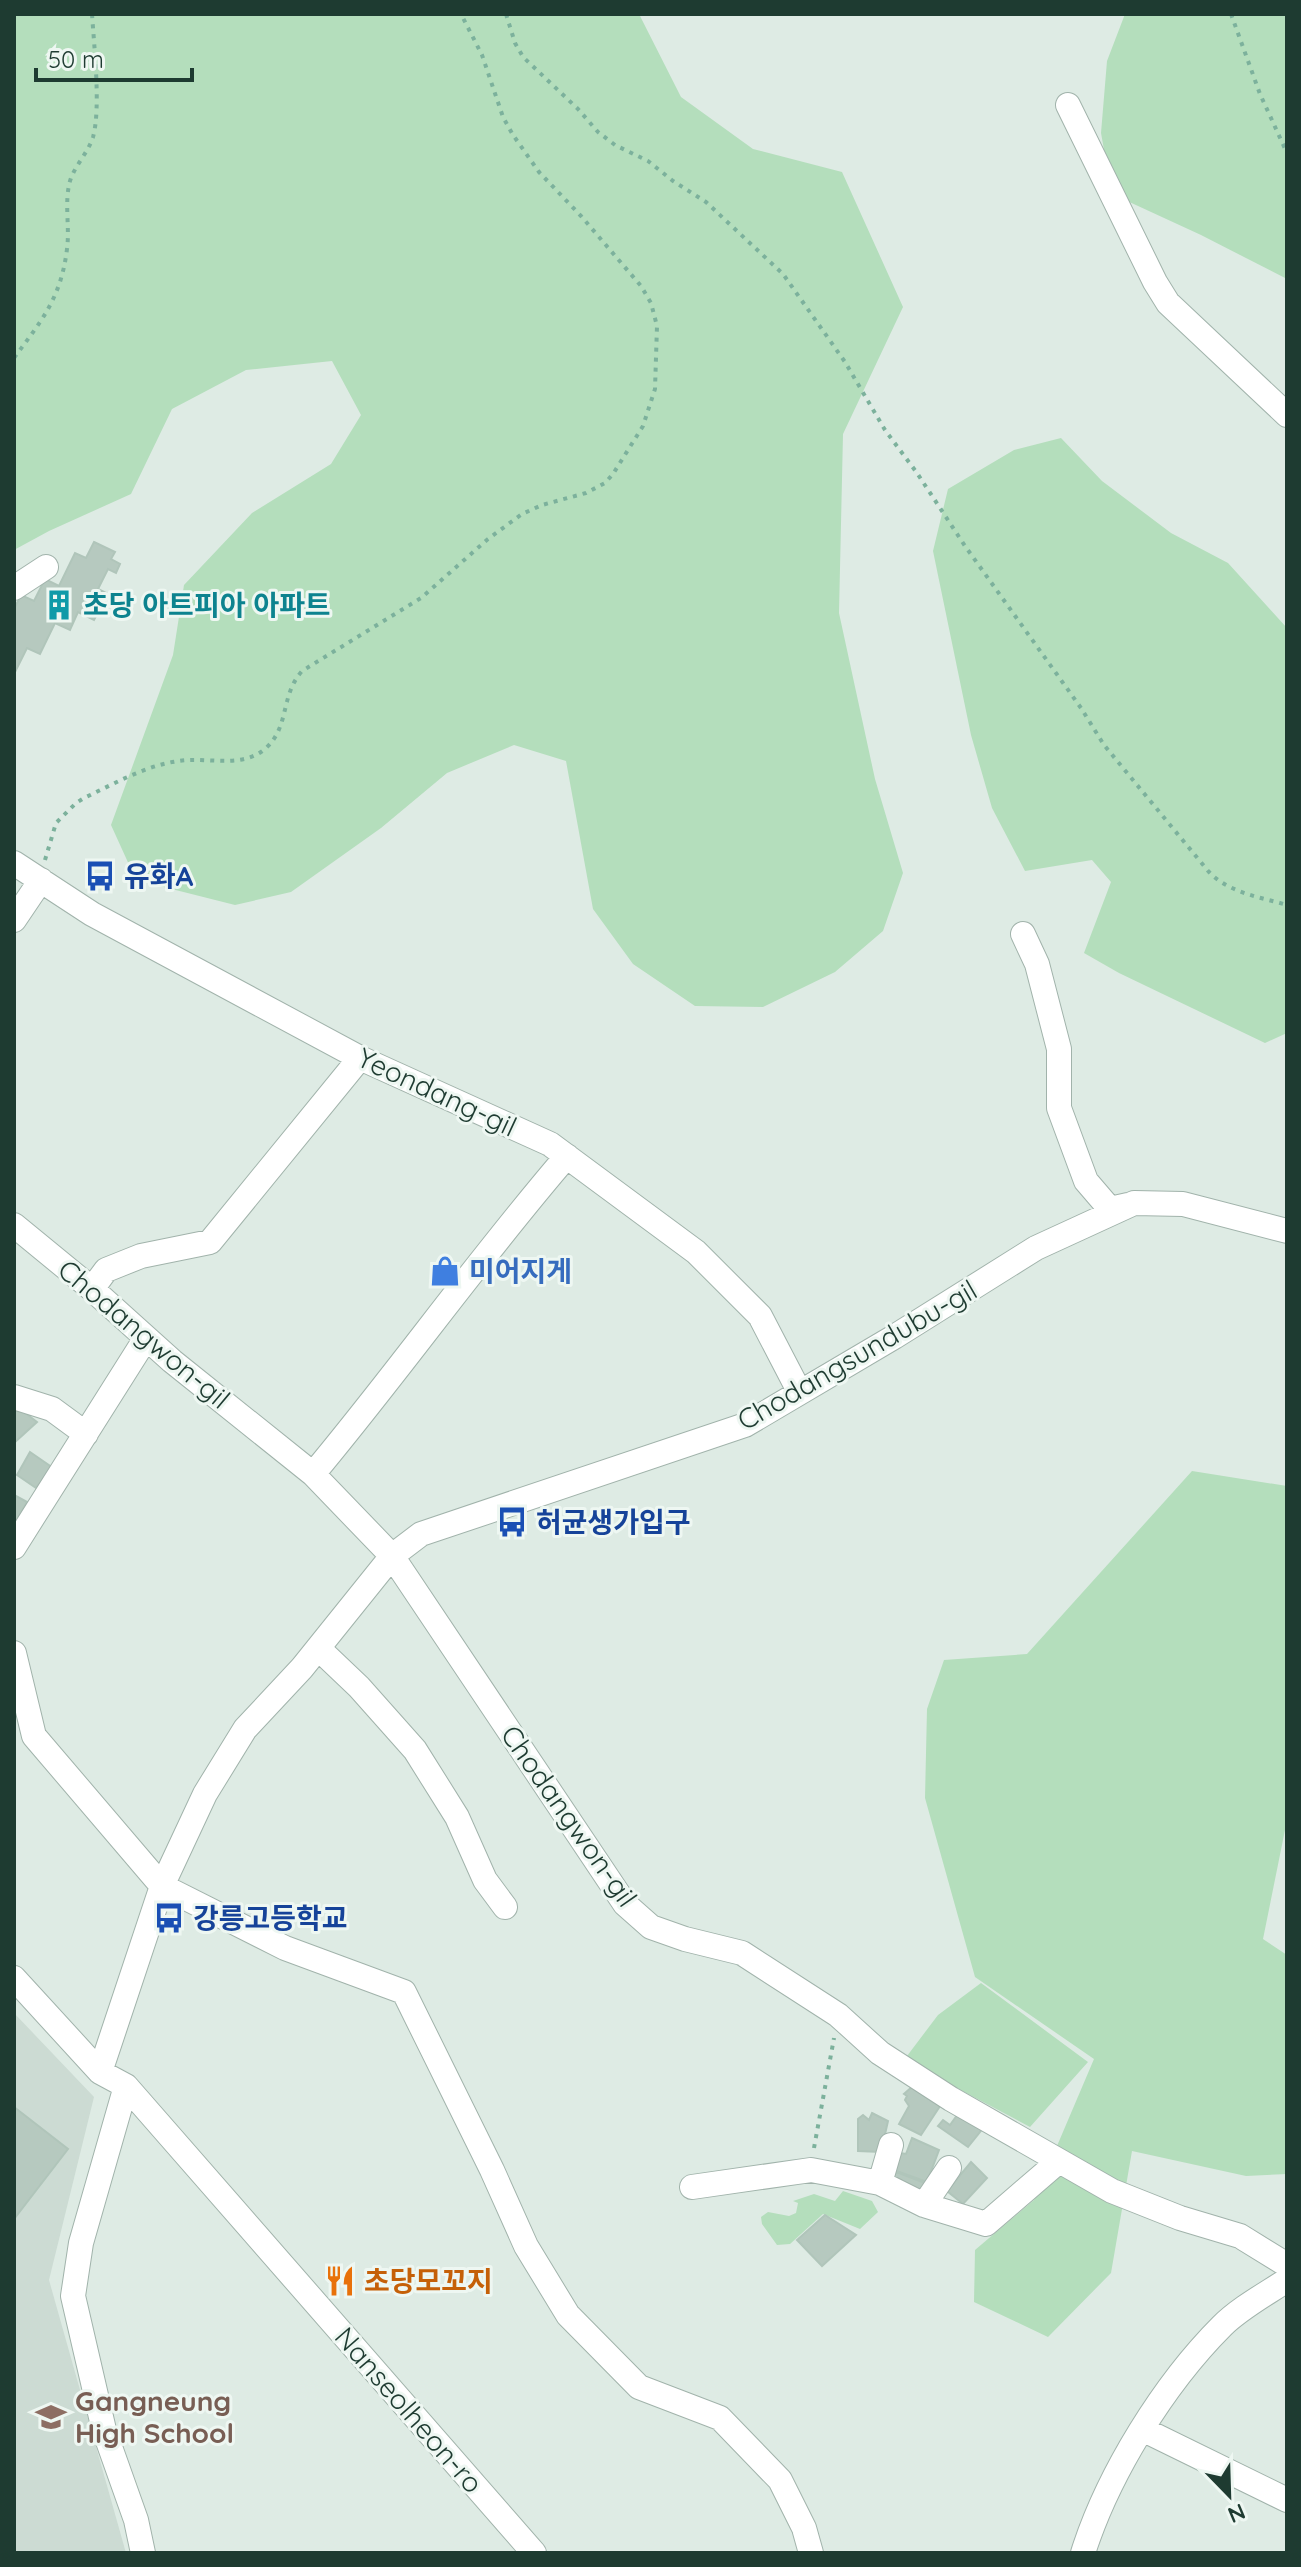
<svg xmlns="http://www.w3.org/2000/svg" width="1301" height="2567" font-family="Quicksand,'Noto Sans KR',sans-serif">
<rect width="100%" height="100%" fill="#deebe4"/>
<!-- built -->
<path fill="#ccdbd3" d="M14,2013L94,2097L49,2280L126,2553H14Z"/>
<!-- green -->
<path fill="#b4debc" d="M14,14H639L681,97L753,149L842,172L903,307L843,434L839,613L875,779L903,873L883,931L835,972L763,1007L695,1006L633,964L593,909L566,761L514,745L447,773L381,828L291,892L235,905L136,880L111,825L173,655L184,585L252,513L331,464L361,415L332,361L246,370L172,409L131,494L49,531L14,550Z
M1125,14H1287V279L1201,235L1112,194L1101,133L1107,61Z
M1061,438L1102,481L1171,533L1228,563L1287,628V1033L1265,1043L1119,973L1084,953L1111,882L1092,860L1025,871L992,808L971,735L933,551L948,489L1014,450Z
M1192,1471L1287,1486V1820L1263,1939L1287,1955V2174L1246,2176L1132,2151L1111,2273L1048,2337L974,2302L975,2250L1034,2200L1094,2059L975,1977L925,1798L927,1709L944,1660L1027,1654Z
M981,1983L1088,2062L1030,2127L904,2060L938,2015Z
M843,2191L872,2201L878,2212L860,2229L823,2214L790,2244L777,2245L762,2224L761,2217L768,2212L789,2216L796,2213L798,2203L793,2201L814,2194L835,2201Z"/>
<!-- building -->
<path fill="#b6c9bf" stroke="#b0c5ba" stroke-width="2" d="M94,542L115,552L111,559L120,564L116,573L108,569L98,589L108,594L94,620L78,612L70,630L55,623L40,654L27,648L14,674V609L21,595L34,601L45,579L59,586L75,553L86,558Z
M14,1404L37,1422L14,1443Z
M30,1452L53,1468L36,1488L17,1475Z
M14,1495L27,1502L14,1525Z
M913,2086L942,2103L921,2135L899,2124L909,2106L905,2100L907,2096L904,2094Z
M14,2107L68,2149L14,2219Z
M960,2111L984,2127L968,2147L938,2126L943,2120L950,2125Z
M872,2113L888,2121L881,2152L858,2151V2119L863,2115L869,2120Z
M912,2138L939,2150L927,2182L891,2169L894,2152L906,2154Z
M971,2162L987,2178L963,2204L947,2191Z
M892,2173H899L925,2183L922,2195L891,2184Z
M825,2215L856,2235L822,2266L797,2240Z"/>
<g fill="none" stroke-linecap="round" stroke-linejoin="round">
<!-- minor casing -->
<g stroke="#a1b3ab" stroke-width="26">
<path id="minor" d="M1068,105L1155,282L1168,303L1287,415
M14,588L46,567
M14,863L92,914L360,1058L550,1144L696,1252L760,1316L799,1391
M14,920L41,880
M1023,934L1037,964L1059,1049V1108L1086,1181L1110,1209L1128,1205
M14,1225L92,1289L172,1361L313,1474L392,1556L625,1904L651,1927L685,1939L742,1953L838,2015L880,2053L951,2099L1112,2191L1180,2218L1240,2236L1287,2265
M92,1289L106,1270L141,1256L210,1242L360,1058
M14,1397L52,1409L86,1434
M313,1474C400,1370 478,1259 567,1156
M14,1547L146,1338
M318,1648L359,1687L415,1750L457,1817L485,1880L505,1907
M14,1653L34,1736L162,1886L285,1948L404,1992L492,2170L526,2246L568,2315L639,2387L720,2418L780,2480L804,2528L811,2553
M14,1978L100,2072
M126,2086L534,2553
M880,2183L891,2145
M692,2187L811,2170L880,2183L924,2205L986,2224L1058,2162
M924,2205L949,2168
M1142,2429L1287,2500
M143,2553L136,2520L104,2430L73,2296L81,2243L126,2086L100,2072L162,1886L205,1794L245,1729L302,1668L392,1556L421,1534L745,1425L894,1337L1036,1248L1134,1203L1183,1204L1287,1231
M1083,2553C1108,2474 1164,2384 1222,2326C1240,2308 1266,2294 1287,2280"/>
</g>
<!-- path -->
<path stroke="#7cb19c" stroke-width="4" stroke-dasharray="4 6" stroke-linecap="butt" d="M506,14L515,43L523,57L578,109L598,132L615,145L648,161L673,181L706,202L783,274L845,362L885,430L917,473L965,546L1081,708L1104,745L1209,872C1229,893 1260,897 1287,905
M1231,14L1260,94L1287,153
M14,358C42,320 61,298 67,249C70,227 64,203 70,181C75,165 88,153 93,137C101,109 94,45 92,14
M45,860L56,823L76,803L84,798C118,782 151,762 189,760C215,759 245,767 266,748C290,726 280,696 302,671L421,598L488,539L522,514L542,505L586,493L605,483L613,474L643,426L655,389L657,326L651,303L641,286L581,216L539,172L513,135L503,117L482,55L461,14
M814,2148L834,2038"/>
<!-- minor -->
<use href="#minor" stroke="#fff" stroke-width="24"/>
</g>
<!-- icons -->
<defs>
<g id="building-bare" transform="scale(2.4)"><path d="M-4-6H4V6H1V3H-1V6H-4ZM-2.5-4.3h1.7v1.8h-1.7ZM.8-4.3h1.7v1.8H.8ZM-2.5-1h1.7V.8h-1.7ZM.8-1h1.7V.8H.8Z" fill="#0f9aa8" stroke="#eef7f2" stroke-width="2.5" paint-order="stroke"/></g>
<g id="bus-bare" transform="scale(2.4)"><path d="M-5-6H5V4H4V6H2V4H-2V6H-4V4H-5ZM-3.5-4V0h7V-4ZM-3.5 1.2v1.5H-2V1.2ZM2 1.2v1.5H3.5V1.2Z" fill="#1a4fb4" stroke="#eef7f2" stroke-width="2.5" paint-order="stroke"/></g>
<g id="shop-bare" transform="scale(2.4)"><path d="M-5-2.5h2.3a2.7 3.5 0 0 1 5.4 0H5L5.5 6h-11ZM-1.5-2.5h3a1.5 2.3 0 0 0-3 0Z" fill="#3f7fe0" stroke="#eef7f2" stroke-width="2.5" paint-order="stroke"/></g>
<g id="restaurant-bare" transform="scale(2.4)"><path d="M-5-6h1v4h1v-4h1v4h1v-4h1v5L-1.5 .5V6h-2V.5L-5-1ZM5-6V6H3V1.5H1.5Q1.5-4 5-6Z" fill="#e8710a" stroke="#eef7f2" stroke-width="2.5" paint-order="stroke"/></g>
<g id="school-bare" transform="scale(2.4)"><path d="M0-5L7-2L0 1L-7-2ZM-4 1L0 2.5L4 1V4Q0 6-4 4Z" fill="#8d6e63" stroke="#eef7f2" stroke-width="2.5" paint-order="stroke"/></g>
</defs>
<g fill-rule="evenodd">
<use href="#building-bare" x="59" y="605"/>
<use href="#bus-bare" x="100" y="876"/>
<use href="#shop-bare" x="445" y="1271"/>
<use href="#bus-bare" x="512" y="1522"/>
<use href="#bus-bare" x="169" y="1918"/>
<use href="#restaurant-bare" x="340" y="2281"/>
<use href="#school-bare" x="51" y="2417"/>
</g>
<g text-anchor="middle" stroke-width="6" stroke-linejoin="round" paint-order="stroke">
<!-- culture labels -->
<g font-size="28" font-weight="bold" fill="#0d838f" stroke="#eef7f2" text-anchor="start">
<text x="83" y="615">초당 아트피아 아파트</text>
</g>
<!-- transit labels -->
<g font-size="28" font-weight="bold" fill="#164399" stroke="#eef7f2" text-anchor="start">
<text x="124" y="886">유화A</text>
<text x="536" y="1532">허균생가입구</text>
<text x="193" y="1928">강릉고등학교</text>
</g>
<!-- street labels -->
<g font-size="28" fill="#1e3b31" stroke="#eef7f2">
<text transform="translate(437 1092) rotate(25)" y="10">Yeondang-gil</text>
<text transform="translate(144 1334) rotate(40)" y="10">Chodangwon-gil</text>
<text transform="translate(857 1355) rotate(-30)" y="10">Chodangsundubu-gil</text>
<text transform="translate(569 1816) rotate(55)" y="10">Chodangwon-gil</text>
<text transform="translate(409 2410) rotate(49)" y="10">Nanseolheon-ro</text>
</g>
<!-- shop labels -->
<g font-size="28" font-weight="bold" fill="#366cbe" stroke="#eef7f2" text-anchor="start">
<text x="469" y="1281">미어지게</text>
</g>
<!-- food labels -->
<g font-size="28" font-weight="bold" fill="#c56008" stroke="#eef7f2" text-anchor="start">
<text x="364" y="2291">초당모꼬지</text>
</g>
<!-- education labels -->
<g font-size="28" font-weight="bold" fill="#785e54" stroke="#eef7f2" text-anchor="start">
<text x="75" y="2411">Gangneung<tspan x="75" dy="32">High School</tspan></text>
</g>
</g>
<!-- border -->
<rect width="1301" height="2567" fill="none" stroke="#1e3b31" stroke-width="32"/>
<!-- north arrow -->
<g transform="translate(1229 2495) rotate(157)" stroke="#eef7f2" stroke-width="6" paint-order="stroke">
<path d="M0-6L14 30L0 20L-14 30Z" fill="#1e3b31"/>
<text y="-12" font-size="22" font-weight="bold" text-anchor="middle" fill="#1e3b31">N</text>
</g>
<!-- scale -->
<path d="M36 68v12h156v-12" fill="none" stroke="#1e3b31" stroke-width="4"/>
<text x="48" y="68" font-size="24" fill="#1e3b31" stroke="#eef7f2" stroke-width="6" paint-order="stroke">50 m</text>
</svg>
